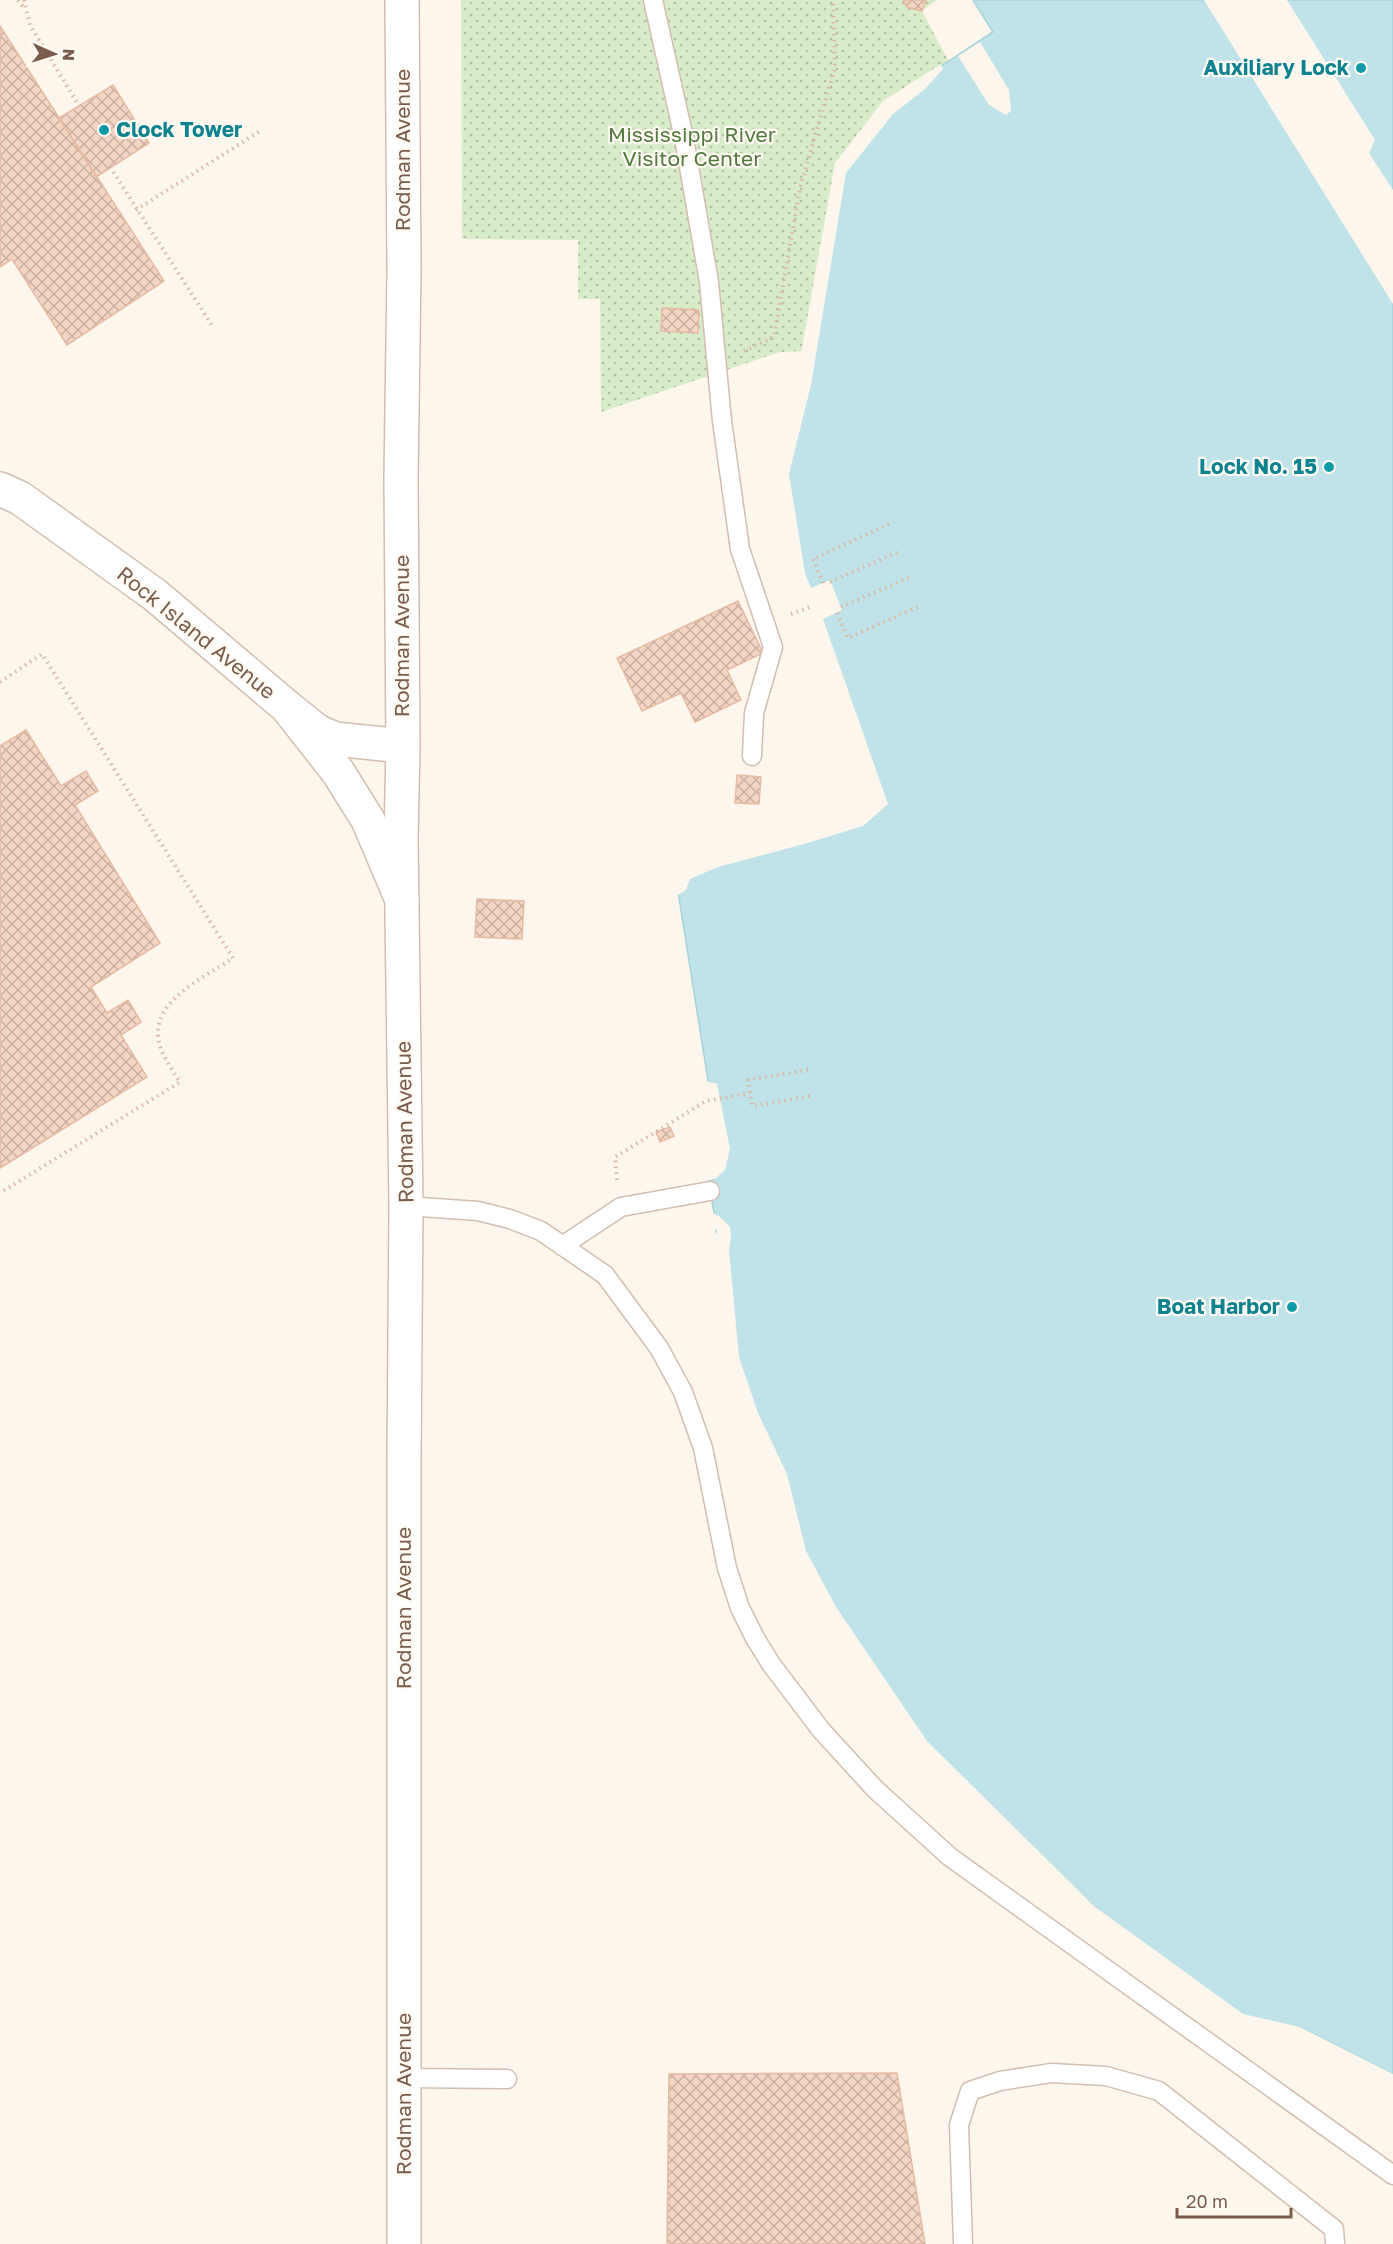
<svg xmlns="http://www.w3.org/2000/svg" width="1393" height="2244" font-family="'Golos Text',sans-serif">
<defs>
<pattern id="park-dots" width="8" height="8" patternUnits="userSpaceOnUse" patternTransform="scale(1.5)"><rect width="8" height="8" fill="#d8ecc9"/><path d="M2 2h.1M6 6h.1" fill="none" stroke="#b4c2a5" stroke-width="1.8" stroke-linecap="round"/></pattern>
<pattern id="building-cross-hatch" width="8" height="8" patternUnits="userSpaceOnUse" patternTransform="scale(1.5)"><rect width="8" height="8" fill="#f3d5c3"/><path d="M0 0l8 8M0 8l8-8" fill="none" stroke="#cab0a1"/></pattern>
</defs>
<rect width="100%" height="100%" fill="#fdf6ec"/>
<!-- park -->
<path fill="url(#park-dots)" d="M461,0H937L922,11L949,62L885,103L804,351L780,352L601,412L600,299H578V240L462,239Z"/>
<!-- water -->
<path fill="#bfe3e8" stroke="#a5d3da" stroke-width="1.5" d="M973,0H1393V2074L1300,2027L1242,2021L1094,1906L913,1741L816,1594L775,1465L732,1373L714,1212L708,1181L715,1179L721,1162L673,860L861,811L872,760L799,583L782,476L838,164L885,103L993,32Z"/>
<!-- pier -->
<path fill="#fdf6ec" d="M1204,0H1287L1375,140L1369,153L1393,190V304Z
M980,42L1009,90L1011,111L1006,115L989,105L958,56Z
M941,64L943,69L925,89L893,114L846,173L811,385L789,474L805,573L811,588L830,580L842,610L823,619L888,804L863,826L804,844L718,867L690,879L686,890L675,897L670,860L671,858L858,809L869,760L796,583L779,476L835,163L883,101Z
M705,1081L717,1084L730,1149L725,1170L715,1179L705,1181L712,1176L718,1162Z
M711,1212L719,1216L730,1227L731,1237L729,1250L739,1357L758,1413L787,1474L806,1551L836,1607L927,1741L1094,1906L1243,2014L1300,2027L1393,2074V2077L1299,2030L1240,2023L1092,1908L911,1743L813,1595L772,1466L730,1374L714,1243L717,1230L712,1227Z"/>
<!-- building -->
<path fill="url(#building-cross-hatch)" stroke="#e6bba3" stroke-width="1.5" d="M903,0H926L922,11L907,7Z
M0,26L164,281L67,345L12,259L0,267Z
M113,85L149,143L96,177L59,118Z
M662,308L699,310L698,333L661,331Z
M738,601L763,653L727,670L741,700L695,722L681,693L642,711L617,658Z
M26,730L61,786L86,771L98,791L75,805L160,943L91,987L107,1013L128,1000L141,1022L121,1035L147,1077L0,1168V746Z
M737,775L761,777L759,804L735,803Z
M477,899L524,901L522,939L475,937Z
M670,1127L674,1136L660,1142L656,1132Z
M897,2073L925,2244H667L669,2074Z"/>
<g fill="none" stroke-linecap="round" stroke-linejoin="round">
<!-- service casing -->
<g stroke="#d1beb0" stroke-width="21">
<path id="service" d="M653,0L684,138L709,282L722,421L740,549L773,647L754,713L752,756
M406,1206L478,1211L510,1219L541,1231L605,1275L659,1348L683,1392L703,1448L727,1568L740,1608L755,1638L771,1664L821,1730L875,1789L950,1857L1393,2175
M562,1246L621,1207L710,1191
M404,2078L507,2079
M963,2244L959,2125L970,2091L1000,2081L1051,2073L1106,2076L1159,2091L1334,2229L1335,2244"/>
</g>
<!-- minor casing -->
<g stroke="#d1beb0" stroke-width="36">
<path id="minor" d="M402,0L404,271L401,478L403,746L401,839L406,1206L404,1463V2244
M0,489L20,498L155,595L287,707L317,731L335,739L403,746"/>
</g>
<!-- tertiary casing -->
<g stroke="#d1beb0" stroke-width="36">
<path id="tertiary" d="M287,707L338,772L368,820L402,900"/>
</g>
<!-- path -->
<path stroke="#d9b8a5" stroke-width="4" stroke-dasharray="1.5 4.5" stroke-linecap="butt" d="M18,0L25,9
M24,0L30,25L79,106
M110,167L213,327
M136,210L260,131
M744,351L774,337L800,188L835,68L833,0
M830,582L900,551
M823,583L813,559L889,524
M841,607L910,577
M837,613L848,638L922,605
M791,614L810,607
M0,682L42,654L233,958C201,980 140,1005 163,1054C168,1063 174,1073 180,1082L0,1193
M808,1070L748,1080L752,1106L810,1096
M617,1180L615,1157L706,1101L750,1093"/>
<!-- service -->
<use href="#service" stroke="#fff" stroke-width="18"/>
<!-- minor -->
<use href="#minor" stroke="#fff" stroke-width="33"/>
<!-- tertiary -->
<use href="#tertiary" stroke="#fff" stroke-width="33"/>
</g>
<!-- markers -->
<g fill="#0f9aa8" stroke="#fffaf3" stroke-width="2">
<circle cx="1361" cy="68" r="6"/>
<circle cx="104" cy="130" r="6"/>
<circle cx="1329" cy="467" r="6"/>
<circle cx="1292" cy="1307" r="6"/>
</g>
<g text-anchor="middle" stroke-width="4.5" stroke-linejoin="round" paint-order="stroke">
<!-- culture labels -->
<g font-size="21" font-weight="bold" fill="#0d838f" stroke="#fffaf3" text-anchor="end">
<text x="1349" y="75">Auxiliary Lock</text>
<text x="116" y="137" text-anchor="start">Clock Tower</text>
<text x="1317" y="474">Lock No. 15</text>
<text x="1280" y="1314">Boat Harbor</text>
</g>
<!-- park labels -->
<g font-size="21" fill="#537a41" stroke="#fffaf3">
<text x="692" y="142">Mississippi River<tspan x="692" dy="24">Visitor Center</tspan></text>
</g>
<!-- street labels -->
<g font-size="21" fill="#7a5c4d" stroke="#fffaf3">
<text transform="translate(403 150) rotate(-90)" y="7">Rodman Avenue</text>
<text transform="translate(196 633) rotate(39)" y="7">Rock Island Avenue</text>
<text transform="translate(402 636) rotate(-90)" y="7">Rodman Avenue</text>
<text transform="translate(405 1122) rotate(-91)" y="7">Rodman Avenue</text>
<text transform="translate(404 1608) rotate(-90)" y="7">Rodman Avenue</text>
<text transform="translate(404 2094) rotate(-90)" y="7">Rodman Avenue</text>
</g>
</g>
<!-- north arrow -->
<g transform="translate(54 54) rotate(93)" stroke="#fffaf3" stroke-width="4.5" paint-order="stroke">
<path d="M0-4.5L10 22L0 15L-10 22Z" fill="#7a5c4d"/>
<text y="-9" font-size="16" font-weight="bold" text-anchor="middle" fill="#7a5c4d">N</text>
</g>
<!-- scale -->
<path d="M1177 2208v9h114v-9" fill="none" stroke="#7a5c4d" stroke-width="3"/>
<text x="1186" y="2208" font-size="18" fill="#7a5c4d" stroke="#fffaf3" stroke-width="4.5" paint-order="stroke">20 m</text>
</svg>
